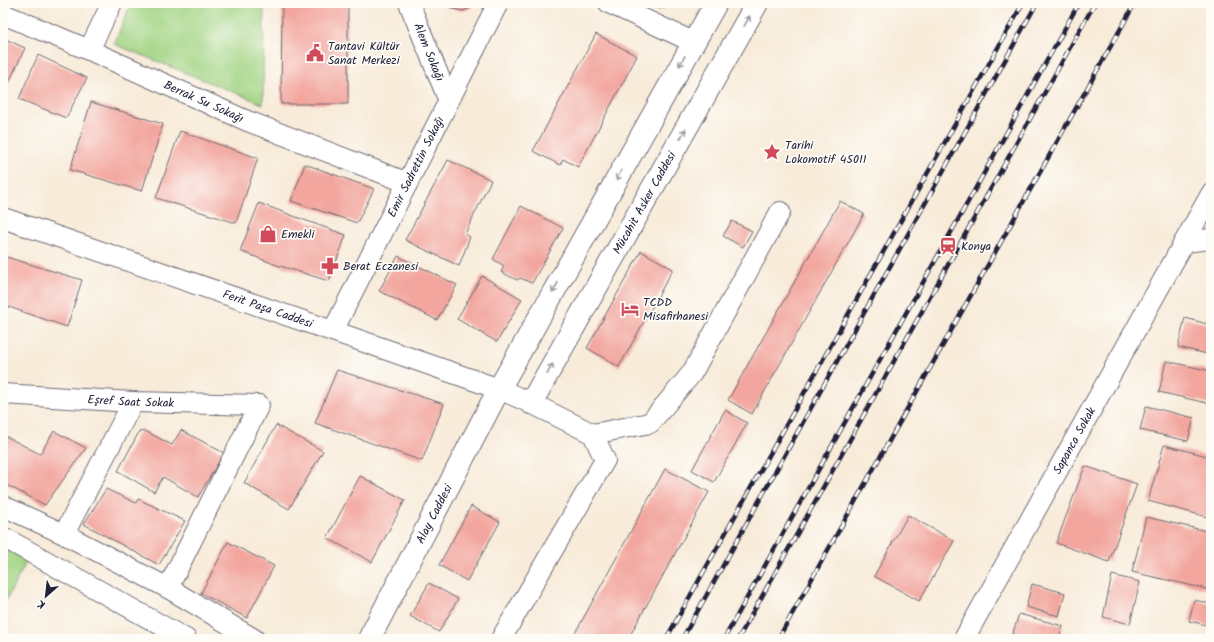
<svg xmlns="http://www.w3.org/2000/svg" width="1214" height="642" font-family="Kalam,sans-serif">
<rect width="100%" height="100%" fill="#fdfcf7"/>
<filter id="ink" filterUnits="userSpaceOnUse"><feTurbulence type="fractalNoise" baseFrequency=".025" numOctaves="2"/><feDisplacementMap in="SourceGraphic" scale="8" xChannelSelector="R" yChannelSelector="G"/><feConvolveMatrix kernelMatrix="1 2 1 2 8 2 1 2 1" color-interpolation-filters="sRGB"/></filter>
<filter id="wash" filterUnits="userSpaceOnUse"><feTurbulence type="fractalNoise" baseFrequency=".012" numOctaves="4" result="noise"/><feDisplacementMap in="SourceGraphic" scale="16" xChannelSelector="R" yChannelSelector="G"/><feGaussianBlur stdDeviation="0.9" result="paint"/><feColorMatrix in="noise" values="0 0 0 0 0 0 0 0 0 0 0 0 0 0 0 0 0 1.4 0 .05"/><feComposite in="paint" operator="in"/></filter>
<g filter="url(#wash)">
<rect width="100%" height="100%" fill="#f8ebd9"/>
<!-- green -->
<path fill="#a2d483" stroke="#627b5f" d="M131,3H264L263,104L114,44Z
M3,544L29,557L3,606Z"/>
<g id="blocks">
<!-- building -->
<path fill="#f2a69e" d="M282,3H348V104H281Z
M441,3H473L471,8L463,11L453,9Z
M651,3H675L660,9Z
M596,34L637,56L578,167L563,159L560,165L533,151Z
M3,38L25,48L4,93H3Z
M38,55L87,78L66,118L19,99Z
M91,102L163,124L142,191L70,170Z
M180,131L258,158L236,223L156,198Z
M448,160L491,180L465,234L470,237L459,266L405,240Z
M305,164L374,189L357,223L291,201Z
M840,201L864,214L752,414L728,400Z
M259,203L296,217L346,235L329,281L277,265L240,251Z
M521,206L563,228L532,283L520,278L517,280L501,272L504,266L493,259Z
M732,221L752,231L743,247L723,236Z
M641,251L673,269L619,367L587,348Z
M3,256L82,280L67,327L3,305Z
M398,256L457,285L437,320L379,291Z
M482,276L522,299L497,342L457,319Z
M1185,318L1211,325V355L1178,347Z
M1166,361L1211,371V404L1159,392Z
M337,370L444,404L422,461L315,423Z
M1146,406L1194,418L1188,441L1140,430Z
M725,410L747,423L714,482L692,470Z
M276,425L323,451L289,509L244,483Z
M181,430L224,453L198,497L163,477L154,492L118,471L139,432L145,431L172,445Z
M54,431L86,448L45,505L3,483V435L40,454Z
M1164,445L1211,457V518L1148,501Z
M1085,466L1137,484L1109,562L1056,543Z
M665,469L709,492L628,639H576L573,637Z
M360,476L405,500L372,562L327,538Z
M106,489L136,503L138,499L185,521L159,565L84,524Z
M471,506L500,522L467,581L439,565Z
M908,515L954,541L919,601L874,576Z
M1146,517L1211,532V590L1132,572Z
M228,542L274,566L247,618L201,593Z
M1112,575L1140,582L1130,624L1103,617Z
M429,583L458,599L439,632L410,616Z
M1032,584L1065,593L1059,616L1026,607Z
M1194,600L1211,604V626L1189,621Z
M1019,614L1063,626L1059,639H1011Z"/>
</g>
</g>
<g filter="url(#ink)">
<use href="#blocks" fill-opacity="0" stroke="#6d6872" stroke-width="1"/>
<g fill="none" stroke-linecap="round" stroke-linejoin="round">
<!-- minor casing -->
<g stroke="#6d6872" stroke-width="22">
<g id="minor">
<path id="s1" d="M409,3L449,101"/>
<path d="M609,3L693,42"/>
<path id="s2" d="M3,14L89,50L245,120L408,183"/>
<path d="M89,50L112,3"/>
<path id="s3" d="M3,218L353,338L499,389L531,403L593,434L605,460L501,639"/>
<path d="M1184,242L1211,239"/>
<path id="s4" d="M333,331L498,3"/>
<path id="s5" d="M3,394L133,402L259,405L168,588"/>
<path d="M593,434L650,423L692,373L780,212"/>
<path d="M3,506L64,534L168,588L254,639"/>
<path d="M64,534L133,402"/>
<path d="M3,537L186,639"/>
<path id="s6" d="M964,639L1211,194"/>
</g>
</g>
<!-- major casing -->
<g stroke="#6d6872" stroke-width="24">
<g id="major">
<path id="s7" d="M531,403L757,3"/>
<path id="s8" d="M369,639L499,389L716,3"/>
</g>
</g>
<!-- minor -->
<use href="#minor" stroke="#fff" stroke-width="20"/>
<!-- major -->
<use href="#major" stroke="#fff" stroke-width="22"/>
<!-- rail casing -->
<g stroke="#22223b" stroke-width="4.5">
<path id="rail" d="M666,639L1023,3
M682,639L1037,3
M724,639L1079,3
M738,639L1095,3
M778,639L1135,3"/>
</g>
<!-- rail -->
<use href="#rail" stroke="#fdfcf7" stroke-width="3" stroke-dasharray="9" stroke-linecap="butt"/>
</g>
<!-- one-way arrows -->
<defs><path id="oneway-shaft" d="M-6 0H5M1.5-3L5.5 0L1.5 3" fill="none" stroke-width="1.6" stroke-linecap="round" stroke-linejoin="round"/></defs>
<g stroke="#9c9ca7">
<use href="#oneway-shaft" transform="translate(747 21) rotate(-61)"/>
<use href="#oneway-shaft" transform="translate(682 61) rotate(119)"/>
<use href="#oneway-shaft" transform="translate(683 134) rotate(-61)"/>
<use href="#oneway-shaft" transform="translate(619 175) rotate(119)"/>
<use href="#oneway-shaft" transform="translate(555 288) rotate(119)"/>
<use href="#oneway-shaft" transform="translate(550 369) rotate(-61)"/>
</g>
</g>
<!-- icons -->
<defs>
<g id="civic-bare" transform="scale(1.38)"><path d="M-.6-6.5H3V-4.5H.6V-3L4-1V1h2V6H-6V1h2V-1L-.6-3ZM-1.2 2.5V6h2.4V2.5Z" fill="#d1495b" stroke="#fdfcf7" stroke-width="2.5" paint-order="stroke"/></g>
<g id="sight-bare" transform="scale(1.38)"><path d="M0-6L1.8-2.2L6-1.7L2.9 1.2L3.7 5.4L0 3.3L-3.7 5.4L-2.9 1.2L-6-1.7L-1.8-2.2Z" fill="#d1495b" stroke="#fdfcf7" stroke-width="2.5" paint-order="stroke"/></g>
<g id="shop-bare" transform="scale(1.38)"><path d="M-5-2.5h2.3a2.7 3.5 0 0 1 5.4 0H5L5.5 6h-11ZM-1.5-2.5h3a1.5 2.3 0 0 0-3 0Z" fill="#d1495b" stroke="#fdfcf7" stroke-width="2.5" paint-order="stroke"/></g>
<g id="station-bare" transform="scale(1.38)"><path d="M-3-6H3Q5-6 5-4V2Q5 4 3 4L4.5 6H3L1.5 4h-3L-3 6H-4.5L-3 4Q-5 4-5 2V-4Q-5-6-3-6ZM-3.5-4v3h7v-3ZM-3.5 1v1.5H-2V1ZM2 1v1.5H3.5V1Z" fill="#d1495b" stroke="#fdfcf7" stroke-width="2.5" paint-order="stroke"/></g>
<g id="pharmacy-bare" transform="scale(1.38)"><path d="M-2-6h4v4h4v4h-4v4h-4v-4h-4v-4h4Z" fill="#d1495b" stroke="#fdfcf7" stroke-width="2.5" paint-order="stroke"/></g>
<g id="hotel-bare" transform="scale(1.38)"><path d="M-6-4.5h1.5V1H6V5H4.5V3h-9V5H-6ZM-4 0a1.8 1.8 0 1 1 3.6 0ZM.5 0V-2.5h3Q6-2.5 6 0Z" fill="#d1495b" stroke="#fdfcf7" stroke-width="2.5" paint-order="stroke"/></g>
</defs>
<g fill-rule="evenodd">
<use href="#civic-bare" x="315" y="53"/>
<use href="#sight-bare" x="772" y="152"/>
<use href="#shop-bare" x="268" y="234"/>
<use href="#station-bare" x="948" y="246"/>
<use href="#pharmacy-bare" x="330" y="266"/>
<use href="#hotel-bare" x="630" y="309"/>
</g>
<g text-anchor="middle" stroke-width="3.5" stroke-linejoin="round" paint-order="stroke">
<!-- poi labels -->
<g font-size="12" fill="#22223b" stroke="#fdfcf7" text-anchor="start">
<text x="328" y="50">Tantavi Kültür<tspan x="328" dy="14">Sanat Merkezi</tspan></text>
<text x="785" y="149">Tarihi<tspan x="785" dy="14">Lokomotif 45011</tspan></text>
<text x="281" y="238">Emekli</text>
<text x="961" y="250">Konya</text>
<text x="343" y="270">Berat Eczanesi</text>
<text x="643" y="306">TCDD<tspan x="643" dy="14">Misafirhanesi</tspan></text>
</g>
<!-- street labels -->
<g font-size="12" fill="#22223b" stroke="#fdfcf7">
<text dy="4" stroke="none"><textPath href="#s1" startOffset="53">Alem Sokağı</textPath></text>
<text dy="4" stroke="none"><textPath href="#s2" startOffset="219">Berrak Su Sokağı</textPath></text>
<text dy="4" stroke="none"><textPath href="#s4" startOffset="184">Emir Sadrettin Sokağı</textPath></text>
<text dy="4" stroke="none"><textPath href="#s7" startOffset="230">Mücahit Asker Caddesi</textPath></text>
<text dy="4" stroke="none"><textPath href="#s3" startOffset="280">Ferit Paşa Caddesi</textPath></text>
<text dy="4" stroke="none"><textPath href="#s5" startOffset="128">Eşref Saat Sokak</textPath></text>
<text dy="4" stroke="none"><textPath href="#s6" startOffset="227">Sapanca Sokak</textPath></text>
<text dy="4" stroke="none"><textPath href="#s8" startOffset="141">Alay Caddesi</textPath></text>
</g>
</g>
<!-- margin -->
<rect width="1214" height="642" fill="none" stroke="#fdfcf7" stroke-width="16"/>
<!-- north arrow -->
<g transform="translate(46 596) rotate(208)" stroke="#fdfcf7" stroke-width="3" paint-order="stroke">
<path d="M0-3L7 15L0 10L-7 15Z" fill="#22223b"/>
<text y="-6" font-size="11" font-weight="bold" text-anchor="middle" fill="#22223b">K</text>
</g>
</svg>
